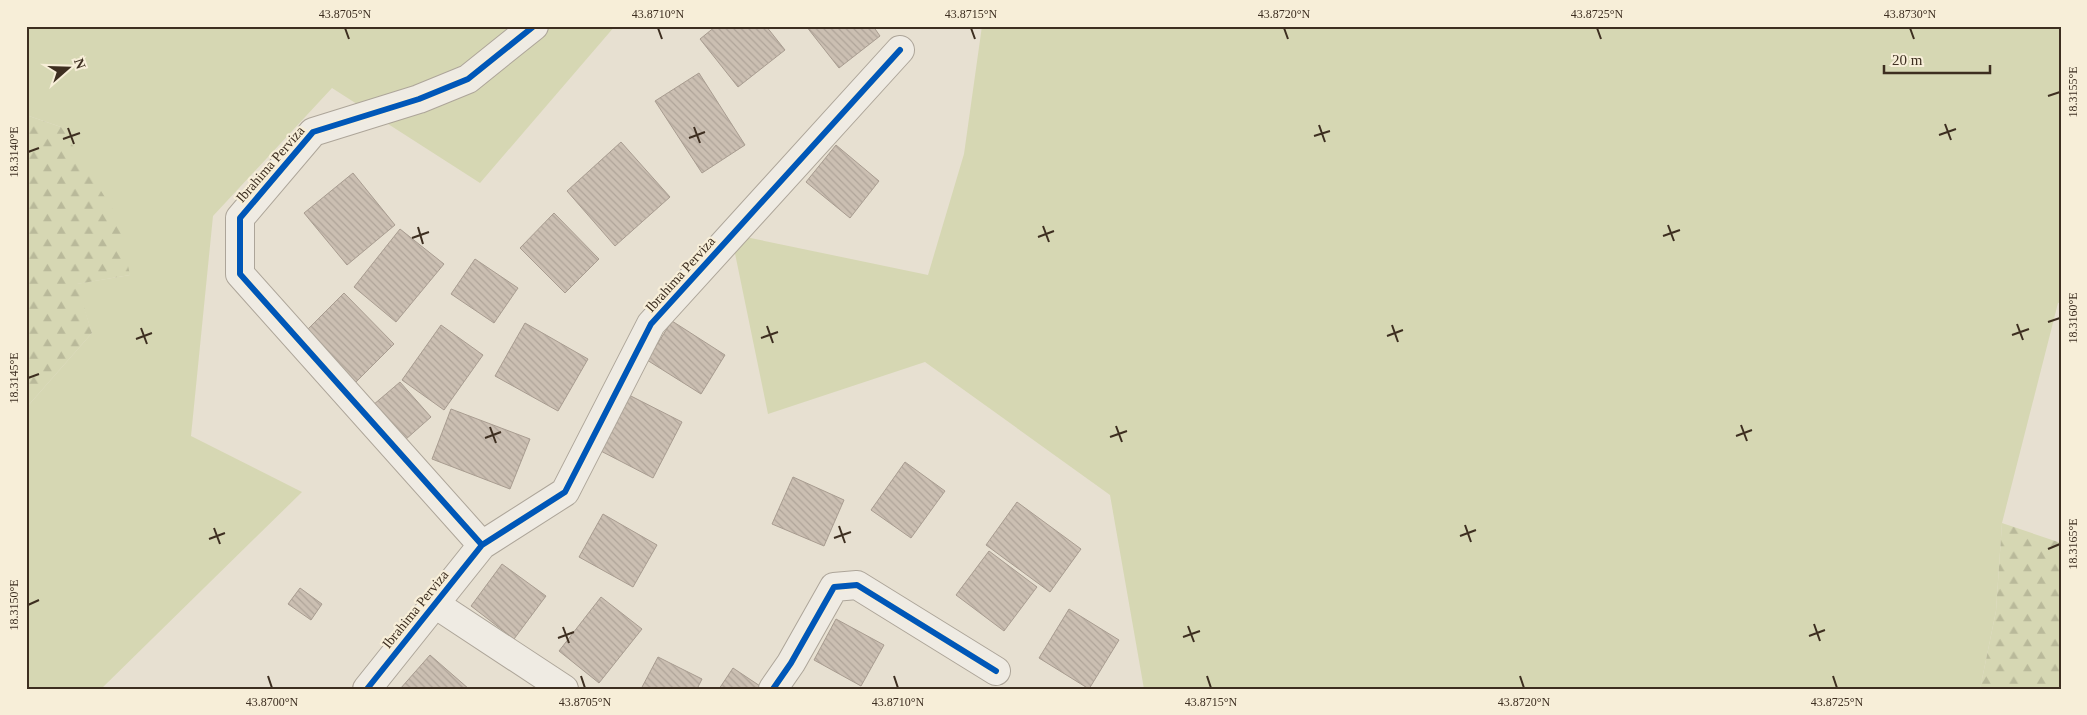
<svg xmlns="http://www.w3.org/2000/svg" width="2087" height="715" font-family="'Times New Roman',serif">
<defs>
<pattern id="forest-firs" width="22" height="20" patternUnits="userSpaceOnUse" patternTransform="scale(1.25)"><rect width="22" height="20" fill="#d6d7b3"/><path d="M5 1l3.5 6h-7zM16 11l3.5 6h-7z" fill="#b9b99a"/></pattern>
<pattern id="building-back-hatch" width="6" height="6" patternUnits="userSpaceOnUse" patternTransform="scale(1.25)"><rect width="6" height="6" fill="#cbbfb2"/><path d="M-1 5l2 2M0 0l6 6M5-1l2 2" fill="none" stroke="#afa499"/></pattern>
</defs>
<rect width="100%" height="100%" fill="#e7e0d1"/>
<!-- green -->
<path fill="#d6d7b3" d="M26,26H615L480,183L332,88L213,216L191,436L302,492L101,689H26V408L92,333L76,284L130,275L61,127L26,115Z
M982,26H2061V302L2058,303L2002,523L1996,611L1980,689H1144L1110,495L925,362L768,414L731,234L928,275L964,154Z"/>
<!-- forest -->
<path fill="url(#forest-firs)" d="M26,115L61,127L118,218L130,275L77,284L92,333L26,408Z
M2002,523L2061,543V689H1980L1996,611Z"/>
<!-- building -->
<path fill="url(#building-back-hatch)" stroke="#a89c90" d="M716,26H766L785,50L738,87L700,39Z
M806,26H873L880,36L839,68Z
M699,73L745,145L702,173L655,101Z
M621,142L670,197L615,246L567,191Z
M836,145L879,181L850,218L806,182Z
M353,173L395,225L347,265L304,213Z
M554,213L599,259L565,293L520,248Z
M400,229L444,264L396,322L354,287Z
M475,259L518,288L494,323L451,294Z
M344,293L394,344L350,388L300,337Z
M672,321L725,355L701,394L647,360Z
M525,323L588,359L558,411L495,376Z
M441,325L483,355L444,410L402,380Z
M400,382L431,417L397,447L366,411Z
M625,393L682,422L653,478L597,449Z
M451,409L530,439L510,489L432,459Z
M905,462L945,491L911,538L871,510Z
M793,477L844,500L824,546L772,524Z
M1017,502L1081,549L1050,592L986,545Z
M603,514L657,545L633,587L579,557Z
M989,551L1037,587L1004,631L956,595Z
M502,564L546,596L514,639L471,606Z
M300,588L322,604L311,620L288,604Z
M601,597L642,629L599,683L559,651Z
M1069,609L1119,640L1089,689L1039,658Z
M836,619L884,645L861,686L814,660Z
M430,655L469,689H400Z
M658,657L702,679L697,689H641Z
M733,668L760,686L758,689H719Z"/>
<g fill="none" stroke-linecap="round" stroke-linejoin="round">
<!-- minor casing -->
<g stroke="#ada599" stroke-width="30">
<path id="minor" d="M482,545L240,274V218L313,132L419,99L468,79L534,26
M435,604L564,689
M367,689L482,545L565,492L651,324L900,50
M773,689L791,663L834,587L857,585L996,671"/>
</g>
<!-- minor -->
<use href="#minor" stroke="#efebe3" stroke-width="28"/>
<!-- cycleway casing -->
<g stroke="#f7eed8" stroke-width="9">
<path id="cycleway" d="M482,545L240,274V218L313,132L419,99L468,79L534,26
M367,689L482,545L565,492L651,324L900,50
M773,689L791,663L834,587L857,585L996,671"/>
</g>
<!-- cycleway -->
<use href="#cycleway" stroke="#0057b8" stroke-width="6"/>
</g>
<!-- ticks -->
<path fill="none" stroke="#3d2e20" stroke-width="2" d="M345,28L349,39M658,28L662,39M971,28L975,39M1284,28L1288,39M1597,28L1601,39M1910,28L1914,39M2048,96L2060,92M1945,124L1951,140M1319,125L1325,142M694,127L700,143M68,128L74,144M1939,135L1956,129M1314,136L1330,131M689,138L705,132M63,139L80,133M28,152L39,148M1668,225L1674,241M1043,226L1049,242M418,227L423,244M1663,236L1680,230M1038,237L1054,231M412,238L429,232M2048,322L2060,318M2017,324L2023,340M1392,325L1398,342M767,326L773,343M141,328L147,344M2012,335L2029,329M1387,336L1403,330M761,338L778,332M136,339L152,333M28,378L39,374M1741,425L1747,441M1116,426L1122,442M490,427L496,443M1736,436L1752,430M1110,437L1127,431M485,438L501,432M1465,525L1471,542M839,526L845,543M214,528L220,544M1460,536L1476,530M834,538L851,532M209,539L225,533M2048,549L2060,544M28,605L39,600M1814,624L1820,641M1188,626L1194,642M563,627L569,643M1809,636L1825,630M1183,637L1200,631M558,638L574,632M268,676L272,688M581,676L585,688M894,676L898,688M1207,676L1211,688M1520,676L1524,688M1833,676L1837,688"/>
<g text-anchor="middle" stroke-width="4.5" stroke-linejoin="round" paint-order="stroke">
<!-- street labels -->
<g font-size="14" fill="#3d2e20" stroke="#f7eed8">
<text transform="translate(270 164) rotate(-49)" y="5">Ibrahima Perviza</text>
<text transform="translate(680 274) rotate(-48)" y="5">Ibrahima Perviza</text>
<text transform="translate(415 609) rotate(-51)" y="5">Ibrahima Perviza</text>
</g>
</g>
<!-- border -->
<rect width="2087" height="715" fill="none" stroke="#f7eed8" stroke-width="55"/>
<!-- north arrow -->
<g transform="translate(68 68) rotate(70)" stroke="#f7eed8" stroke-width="4" paint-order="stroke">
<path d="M0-4L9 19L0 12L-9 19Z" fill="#3d2e20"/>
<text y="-8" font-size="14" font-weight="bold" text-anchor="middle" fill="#3d2e20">N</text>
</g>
<!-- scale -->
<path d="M1884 65v8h106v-8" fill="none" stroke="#3d2e20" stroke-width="2.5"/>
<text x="1892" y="65" font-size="15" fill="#3d2e20" stroke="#f7eed8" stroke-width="4" paint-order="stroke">20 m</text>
<rect x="28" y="28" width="2032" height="660" fill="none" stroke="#3d2e20" stroke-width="2"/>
<g font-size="12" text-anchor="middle" fill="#3d2e20">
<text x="345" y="18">43.8705°N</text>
<text x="658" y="18">43.8710°N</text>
<text x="971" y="18">43.8715°N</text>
<text x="1284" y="18">43.8720°N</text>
<text x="1597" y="18">43.8725°N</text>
<text x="1910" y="18">43.8730°N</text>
<text transform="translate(2073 92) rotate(-90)" y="4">18.3155°E</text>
<text transform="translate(14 152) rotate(-90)" y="4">18.3140°E</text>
<text transform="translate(2073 318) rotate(-90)" y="4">18.3160°E</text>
<text transform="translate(14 378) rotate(-90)" y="4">18.3145°E</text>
<text transform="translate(2073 544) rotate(-90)" y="4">18.3165°E</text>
<text transform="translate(14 605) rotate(-90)" y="4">18.3150°E</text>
<text x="272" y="706">43.8700°N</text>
<text x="585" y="706">43.8705°N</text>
<text x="898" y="706">43.8710°N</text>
<text x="1211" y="706">43.8715°N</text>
<text x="1524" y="706">43.8720°N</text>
<text x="1837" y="706">43.8725°N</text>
</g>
</svg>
